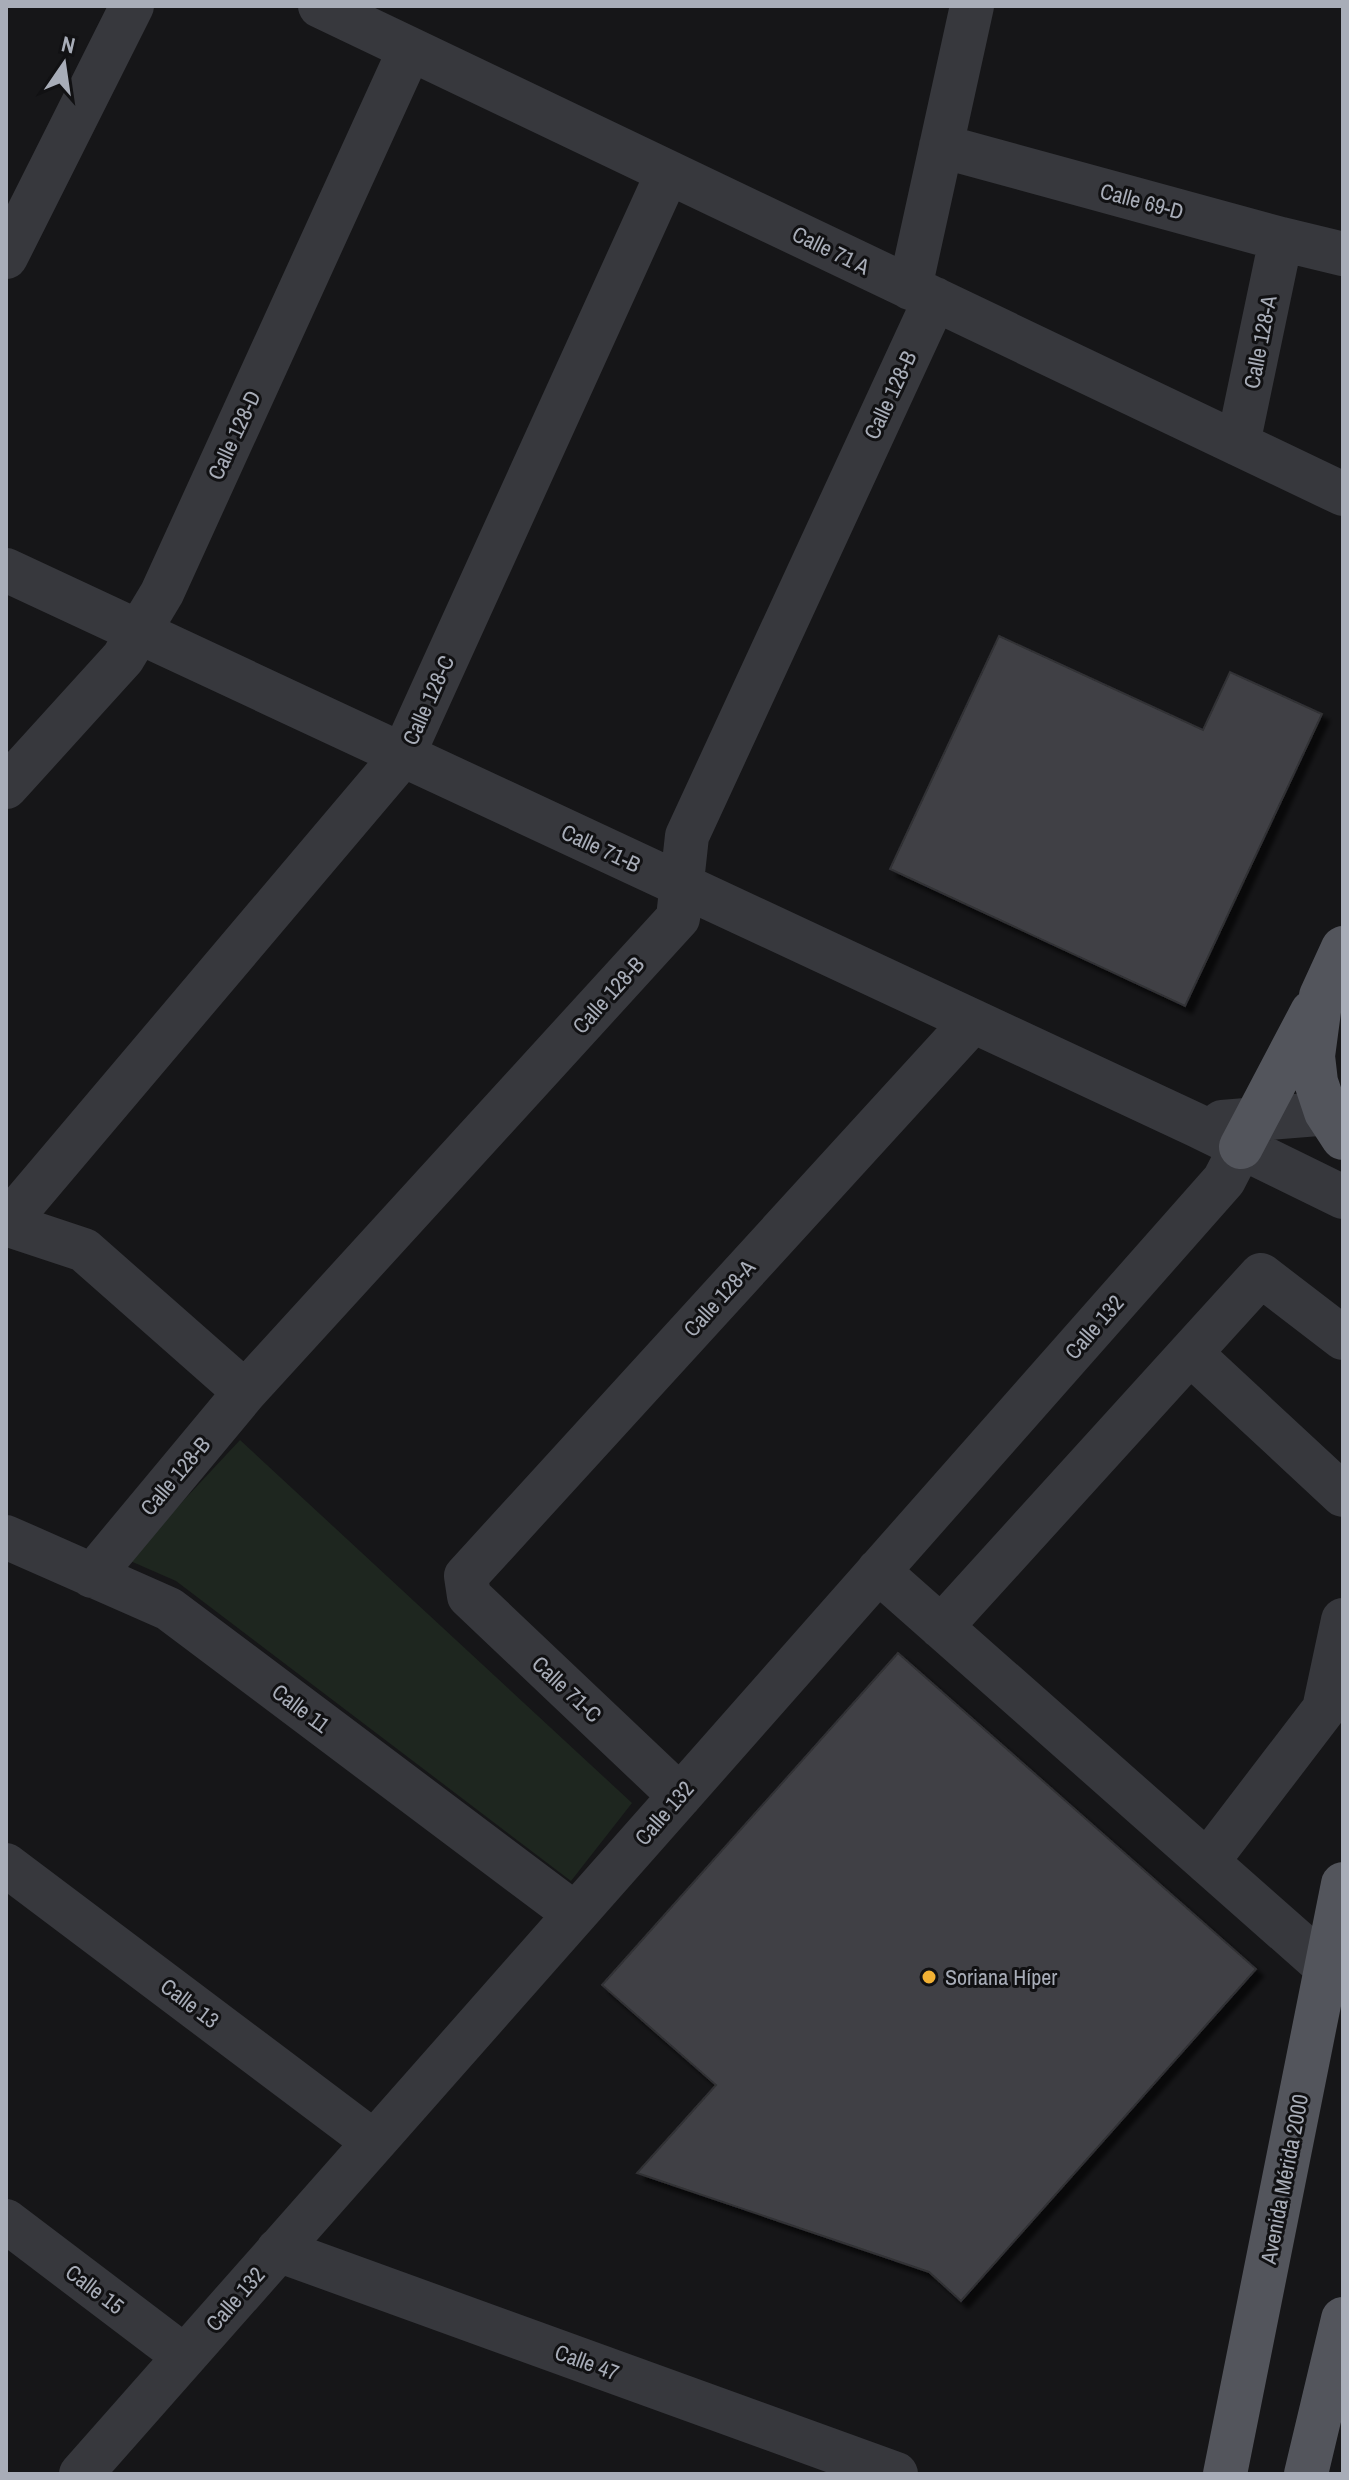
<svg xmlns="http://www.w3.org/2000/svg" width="1349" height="2480" font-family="'Archivo Narrow',sans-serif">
<defs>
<filter id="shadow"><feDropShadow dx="7" dy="7" stdDeviation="2" flood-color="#0009"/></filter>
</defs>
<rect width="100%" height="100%" fill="#161618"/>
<!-- green -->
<path fill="#1e261f" d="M240,1440L632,1803L571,1881L176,1581L128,1560Z"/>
<!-- building -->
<path fill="#404145" stroke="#303034" stroke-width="2" filter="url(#shadow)" d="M999,636L1203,730L1230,672L1322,714L1185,1006L890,869Z
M898,1653L1256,1969L961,2301L929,2272L637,2173L716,2085L602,1985Z"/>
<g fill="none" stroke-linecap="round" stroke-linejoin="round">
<!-- minor -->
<path stroke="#37383d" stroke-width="44" d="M320,6L1343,494
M941,146L1281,239L1343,254
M6,257L132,6
M910,288L972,6
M1238,444L1281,239
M6,570L1196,1125L1343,1197
M6,787L123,658L162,593L410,49
M1222,1122L1343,1112
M6,1224L403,755L668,172
M6,1224L84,1250L245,1392
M1190,1353L1343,1495
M6,1537L169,1609L575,1914
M878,1571L1326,1967
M92,1576L245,1392L678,918L687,836L935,299
M941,1627L1261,1275L1343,1338
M680,1796L469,1596L466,1576L973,1021
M1207,1862L1324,1709L1343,1620
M6,1865L374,2142
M6,2221L184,2356
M278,2250L896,2474
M81,2474L1224,1180L1241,1147"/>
<!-- major -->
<path stroke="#53555c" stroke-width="44" d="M1343,948L1321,996L1313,1056L1316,1082L1326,1112L1343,1138
M1241,1147L1312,1012
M1225,2474L1343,1884
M1306,2474L1343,2319"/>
</g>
<!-- markers -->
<circle fill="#f2b134" stroke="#111113" stroke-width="3" cx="929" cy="1977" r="8"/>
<g text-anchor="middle" stroke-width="6" stroke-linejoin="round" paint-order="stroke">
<!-- street labels -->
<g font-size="22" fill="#a8adb8" stroke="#111113">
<text transform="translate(1142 201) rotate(15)" y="8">Calle 69-D</text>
<text transform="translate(831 250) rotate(26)" y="8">Calle 71 A</text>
<text transform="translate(1260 342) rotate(-79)" y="8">Calle 128-A</text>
<text transform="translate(890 395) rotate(-65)" y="8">Calle 128-B</text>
<text transform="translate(234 435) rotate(-65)" y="8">Calle 128-D</text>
<text transform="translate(428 700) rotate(-66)" y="8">Calle 128-C</text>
<text transform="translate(601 848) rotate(25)" y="8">Calle 71-B</text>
<text transform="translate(608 995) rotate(-48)" y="8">Calle 128-B</text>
<text transform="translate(719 1298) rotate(-48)" y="8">Calle 128-A</text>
<text transform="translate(1094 1327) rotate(-49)" y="8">Calle 132</text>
<text transform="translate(175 1476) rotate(-50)" y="8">Calle 128-B</text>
<text transform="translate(567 1689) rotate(43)" y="8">Calle 71-C</text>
<text transform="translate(301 1708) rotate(37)" y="8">Calle 11</text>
<text transform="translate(664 1813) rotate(-49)" y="8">Calle 132</text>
<text transform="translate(190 2003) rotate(37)" y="8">Calle 13</text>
<text transform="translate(1284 2179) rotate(-79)" y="8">Avenida Mérida 2000</text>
<text transform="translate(95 2289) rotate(37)" y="8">Calle 15</text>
<text transform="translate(235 2299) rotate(-49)" y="8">Calle 132</text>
<text transform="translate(587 2362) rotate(20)" y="8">Calle 47</text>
</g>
<!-- poi labels -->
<g font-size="22" fill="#a8adb8" stroke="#111113" text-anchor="start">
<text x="945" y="1985">Soriana Híper</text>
</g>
</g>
<!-- border -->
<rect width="1349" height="2480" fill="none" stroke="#a8adb8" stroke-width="16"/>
<!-- north arrow -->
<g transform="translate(64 64) rotate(13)" stroke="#111113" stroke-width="6" paint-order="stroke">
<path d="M0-6L14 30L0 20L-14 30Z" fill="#a8adb8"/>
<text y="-12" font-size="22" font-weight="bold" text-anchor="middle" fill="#a8adb8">N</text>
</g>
</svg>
